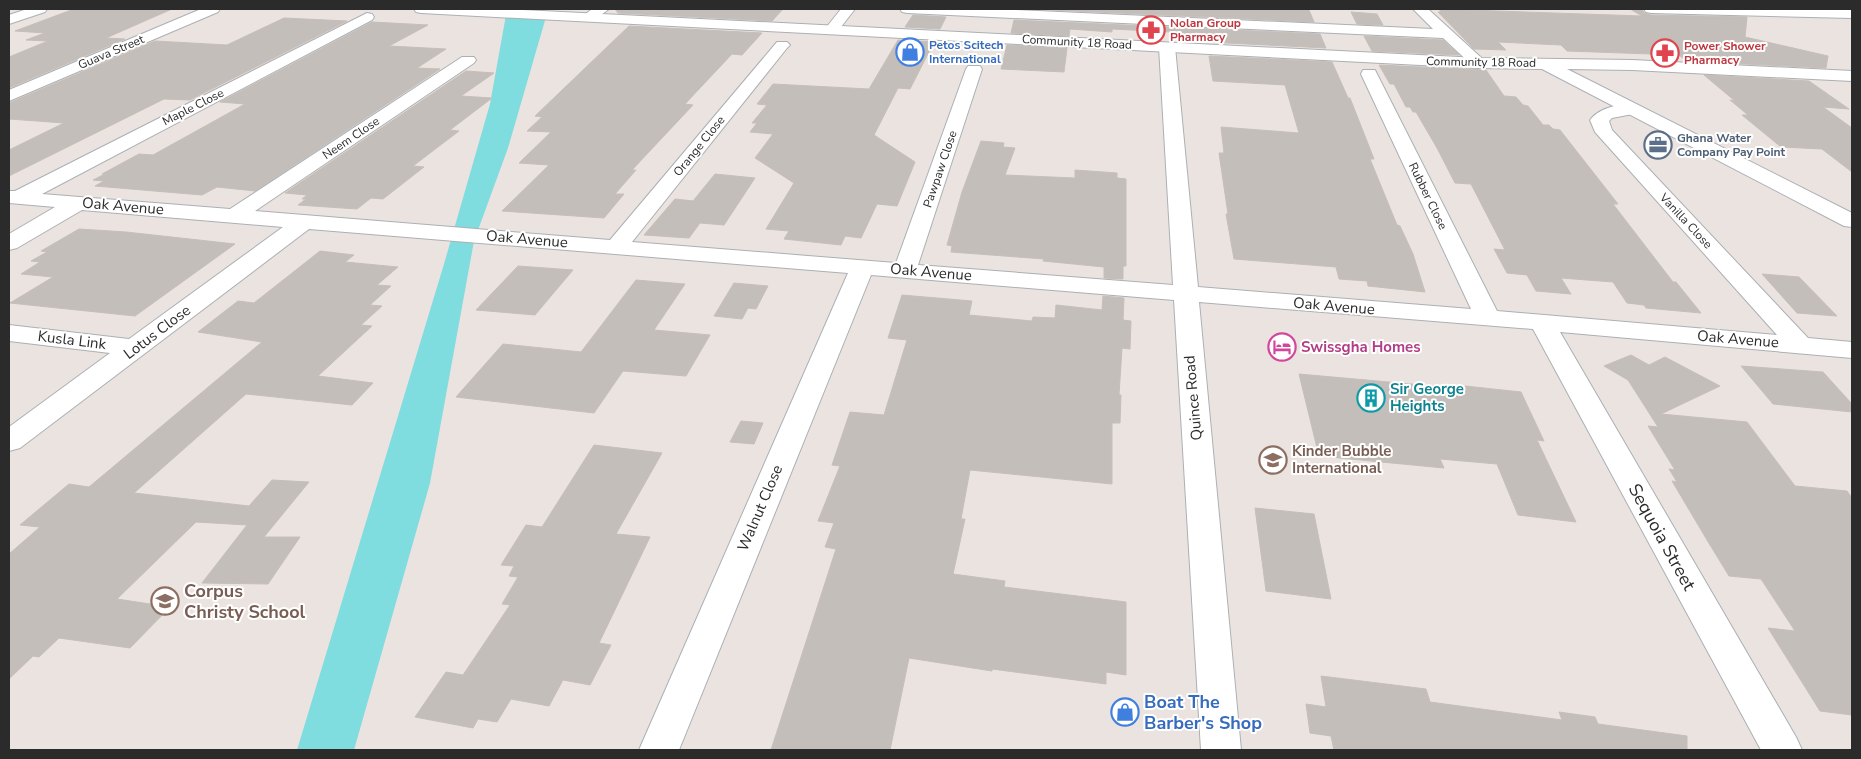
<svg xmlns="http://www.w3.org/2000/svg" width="1861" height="759" font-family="'Nunito Sans',sans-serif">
<rect width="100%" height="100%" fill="#ebe3df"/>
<!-- water -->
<path fill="#7fdcdf" d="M506,15L546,17L508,148L474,241L430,483L354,750H297L444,264L490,104Z"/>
<!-- building -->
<path fill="#c4beba" stroke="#c6beb9" d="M74,9H172L106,38L125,39L9,88V57L48,41L26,40L45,33L15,31Z
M615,9H783L772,21L618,13Z
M1031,9H1285L1309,10L1314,22Z
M1439,9L1642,16L1630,9H1642L1644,13L1651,15L1747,17L1745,37L1828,56L1826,68L1686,61L1679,55L1567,51L1561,45L1498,42L1506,50L1474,49L1438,12H1441Z
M1351,12L1377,14L1383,25L1357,24Z
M913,15L946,17L940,29L905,27Z
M284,18L347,21L190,100L164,99L9,176V150L64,123L9,119V103L155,41L227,45Z
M1014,20L1320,34L1326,48L1207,42L1206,36L1173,34L1172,32L1112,29V32L1070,29L1069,36L1011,33Z
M372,22L428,25L389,46L446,49L417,68L440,69L255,191L217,187L202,195L95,186L104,181L93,180L105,174H102L139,154L153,155L245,104L220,102Z
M629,26L762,33L742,55L732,54L685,104L693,105L632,170H636L615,194H624L604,218L502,211L549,165L519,163L551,132L527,131L542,117L535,116Z
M1364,36L1443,40L1459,55L1372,51Z
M898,40L934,42L910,89L898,88L874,135L915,162L897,206L877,204L861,238L845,236L841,245L784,239L789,231L766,229L794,183L755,158L773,134L750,132L757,123H752L767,105L757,104L773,84L869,89Z
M1007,45L1067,48L1064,72L1001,69Z
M1209,56L1332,62L1348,98H1350L1374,159H1370L1397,225L1400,226L1413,254L1425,292L1368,286L1367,281L1339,279L1336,267L1234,259L1226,214H1228L1219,153H1224L1221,127L1299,133L1285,85L1213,81Z
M1379,65L1486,70L1504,96L1516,97L1523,105L1528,106L1543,125H1549L1553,129L1560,130L1618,204H1613L1673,282H1676L1701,313L1646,308L1644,305L1627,303L1613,282L1561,278L1571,294L1536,291L1527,275L1507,273L1494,249L1505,250L1471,184L1455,183L1437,148L1416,112H1413L1410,107H1406L1394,84H1390Z
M466,71L494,73L461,96L492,98L450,130L459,131L413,166L424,167L383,199L371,198L357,209L298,205L306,199H302L307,195L285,193Z
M1704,75L1809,81L1849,109L1823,107L1852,128V172L1822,149L1781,147L1742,115H1748L1730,100L1735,101Z
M981,141L1004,143L1003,147L1015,148L1005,175L1075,178V170L1117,173V178L1126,179V266H1123V279L1104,278V267L1043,261L1044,259L951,252L952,246L947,245L962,192Z
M715,174L755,178L724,225L700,223L689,238L644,235L675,199L693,201Z
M79,229L126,232L235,244L135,316L10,303L53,277L21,274L40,262L31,261L47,252L41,251Z
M320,251L354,255L345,262L398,267L377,285L391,286L370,305L382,306L361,325L372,326L318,376L373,383L352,405L246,394L134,493L249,506L272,480L309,482L264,537H300L268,584L202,583L247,525L196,522L117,599L170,607L130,648L59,638L39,657L33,656L9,679V554L40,527L20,525L69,484L89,487L262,342L198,332L238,301L254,303Z
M518,266L573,270L535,315L476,310Z
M1762,274L1799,277L1837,316L1797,313Z
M636,280L685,284L654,330L710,335L686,376L623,371L594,413L456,397L503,344L581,352Z
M734,283L768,286L756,309L748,308L742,319L714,316Z
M902,295L972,301L969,315L1032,321L1033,317L1055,318L1056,305L1102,310L1103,296L1124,298L1123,320L1131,321L1130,349L1122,348L1119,395H1121L1120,423H1112V484L970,470L961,519H965L953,574L1005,581L1004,587L1126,602V675L1106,672V684L992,669V671L909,658L890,750H771L836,549L825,547L834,523L818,521L840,466L832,465L850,412L884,415L907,340L888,338Z
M1631,355L1649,365L1665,357L1720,386L1661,414L1747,422L1795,486L1847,491L1852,498V715L1820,711L1768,628L1795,631L1761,579L1729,576L1707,540L1672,481L1677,482L1669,469L1675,470L1648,426L1658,427L1628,380L1604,366Z
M1741,366L1823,372L1852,404V412L1773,404Z
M1299,374L1467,389L1465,386L1521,392L1544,441L1537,440L1576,522L1518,515L1497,464L1440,459L1444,468L1319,456Z
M741,421L763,423L754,444L730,442Z
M594,445L662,453L616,534L650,537L599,643L611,645L590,685L563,680L549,706L511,699L497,722L478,719L473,728L415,717L446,672L463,675L510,605L502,604L518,577L509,576L514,566L501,565L526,525L542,527Z
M1255,508L1314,514L1331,599L1266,591Z
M1321,676L1426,689L1430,702L1562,720L1559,712L1595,717L1598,724L1687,736V750H1334L1331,736L1310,733L1306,704L1326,707Z"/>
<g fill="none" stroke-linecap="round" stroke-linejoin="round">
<!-- street casing -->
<g stroke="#abb0b5" stroke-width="2">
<path id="street" d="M27,9H47L45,12L9,24V15Z
M201,9H220L218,12L9,101V90Z
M592,9H609L594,20H584L582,17Z
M841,9H855L837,32H827L825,29Z
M900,9H995L1433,29L1413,9H1428L1487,63L1485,66H1473L1443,38L907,13L902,12Z
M1644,9L1852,10V18L1651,13L1646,12Z
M367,13L372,14L374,17L372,20L42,194L230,209L462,57H474L476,60L474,63L255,211L610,240L777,42H787L790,45L787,48L632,242L896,263L966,69L968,66H980L982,69L918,265L1173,285L1159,47L1161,44H1173L1175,47L1198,287L1471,309L1361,74L1363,70H1375L1377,74L1497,311L1777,335L1595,132L1590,120C1599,107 1624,102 1638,105L1641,109L1638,113L1612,118L1609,121L1612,130L1808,338L1852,342V358L1560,332L1796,737L1802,750H1761L1533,329L1199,302L1241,750H1201L1174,300L871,275L679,750H639L848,273L309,229L20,448L9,451V427L110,353L9,341V325L129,339L283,227L82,210L17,248L9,250V234L55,207L9,203V191H15Z"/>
</g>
<!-- secondary casing -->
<g stroke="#abb0b5" stroke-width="2">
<path id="secondary" d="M414,9H501L1479,58L1632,60L1852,71V81L1632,70L1567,69L1852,213V227L1844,226L1542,69L1479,68L421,13L416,12Z"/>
</g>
<!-- street -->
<use href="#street" fill="#fff" fill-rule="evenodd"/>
<!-- secondary -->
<use href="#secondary" fill="#fff" fill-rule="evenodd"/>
</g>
<!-- icons -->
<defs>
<g id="pharmacy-ring" transform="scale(1.4375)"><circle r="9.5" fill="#fff" stroke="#e0444e" stroke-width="1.5"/><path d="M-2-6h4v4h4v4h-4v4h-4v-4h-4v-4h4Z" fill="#e0444e"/></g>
<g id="shop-ring" transform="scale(1.4375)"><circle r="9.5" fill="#fff" stroke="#3f7fe0" stroke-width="1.5"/><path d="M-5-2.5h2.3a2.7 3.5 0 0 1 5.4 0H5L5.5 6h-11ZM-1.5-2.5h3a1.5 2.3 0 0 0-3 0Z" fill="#3f7fe0"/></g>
<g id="office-ring" transform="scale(1.4375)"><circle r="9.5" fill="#fff" stroke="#5c6f8a" stroke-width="1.5"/><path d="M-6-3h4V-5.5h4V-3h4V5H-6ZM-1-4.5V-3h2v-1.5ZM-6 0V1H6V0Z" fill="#5c6f8a"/></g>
<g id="hotel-ring" transform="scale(1.4375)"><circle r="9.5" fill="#fff" stroke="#d1479c" stroke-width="1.5"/><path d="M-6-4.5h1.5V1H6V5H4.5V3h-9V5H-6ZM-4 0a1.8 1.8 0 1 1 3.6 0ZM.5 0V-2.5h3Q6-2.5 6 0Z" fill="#d1479c"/></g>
<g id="building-ring" transform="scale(1.4375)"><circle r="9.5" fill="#fff" stroke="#0f9aa8" stroke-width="1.5"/><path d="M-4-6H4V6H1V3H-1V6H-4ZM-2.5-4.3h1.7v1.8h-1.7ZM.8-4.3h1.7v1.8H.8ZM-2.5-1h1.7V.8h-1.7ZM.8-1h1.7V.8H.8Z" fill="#0f9aa8"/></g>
<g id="school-ring" transform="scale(1.4375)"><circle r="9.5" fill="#fff" stroke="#8d6e63" stroke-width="1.5"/><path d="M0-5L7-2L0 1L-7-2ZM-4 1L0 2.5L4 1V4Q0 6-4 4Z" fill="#8d6e63"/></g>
</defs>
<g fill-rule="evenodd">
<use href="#pharmacy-ring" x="1151" y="30"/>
<use href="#shop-ring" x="910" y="52"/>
<use href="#pharmacy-ring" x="1665" y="53"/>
<use href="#office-ring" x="1658" y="145"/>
<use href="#hotel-ring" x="1282" y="347"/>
<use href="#building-ring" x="1371" y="398"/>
<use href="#school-ring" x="1273" y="460"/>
<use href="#school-ring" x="165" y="601"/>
<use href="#shop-ring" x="1125" y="712"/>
</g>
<g text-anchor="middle" stroke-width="4" stroke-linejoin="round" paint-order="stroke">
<!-- far-health labels -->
<g font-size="12" font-weight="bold" fill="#be3a42" stroke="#fff" text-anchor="start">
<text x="1170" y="27">Nolan Group<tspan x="1170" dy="14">Pharmacy</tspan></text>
<text x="1684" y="50">Power Shower<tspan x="1684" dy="14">Pharmacy</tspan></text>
</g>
<!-- far-street labels -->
<g font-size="12" fill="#2b2b2b" stroke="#fff">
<text transform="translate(1077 42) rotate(3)" y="4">Community 18 Road</text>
<text transform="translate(111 52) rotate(-23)" y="4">Guava Street</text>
<text transform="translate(1481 62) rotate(1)" y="4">Community 18 Road</text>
<text transform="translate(193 107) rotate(-27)" y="4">Maple Close</text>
<text transform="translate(351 138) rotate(-34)" y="4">Neem Close</text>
<text transform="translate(699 146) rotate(-51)" y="4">Orange Close</text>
<text transform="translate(940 169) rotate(-71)" y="4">Pawpaw Close</text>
<text transform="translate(1428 196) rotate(64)" y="4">Rubber Close</text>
<text transform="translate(1686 221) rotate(47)" y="4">Vanilla Close</text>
</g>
<!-- far-shop labels -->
<g font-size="12" font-weight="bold" fill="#366cbe" stroke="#fff" text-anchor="start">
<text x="929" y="49">Petos Scitech<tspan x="929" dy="14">International</tspan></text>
</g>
<!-- far-service labels -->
<g font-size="12" font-weight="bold" fill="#4e5e75" stroke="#fff" text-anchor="start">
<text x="1677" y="142">Ghana Water<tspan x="1677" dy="14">Company Pay Point</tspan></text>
</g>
<!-- street labels -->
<g font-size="15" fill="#2b2b2b" stroke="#fff">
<text transform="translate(123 206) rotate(5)" y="5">Oak Avenue</text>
<text transform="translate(527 239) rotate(5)" y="5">Oak Avenue</text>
<text transform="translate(931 272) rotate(5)" y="5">Oak Avenue</text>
<text transform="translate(1334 306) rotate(5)" y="5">Oak Avenue</text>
<text transform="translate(157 332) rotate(-37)" y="5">Lotus Close</text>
<text transform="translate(1738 339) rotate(5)" y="5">Oak Avenue</text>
<text transform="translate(72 340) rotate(7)" y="5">Kusla Link</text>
<text transform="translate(1193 398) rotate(-95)" y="5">Quince Road</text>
<text transform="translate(760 508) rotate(-67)" y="5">Walnut Close</text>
</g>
<!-- hotel labels -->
<g font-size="15" font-weight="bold" fill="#b23c85" stroke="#fff" text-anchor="start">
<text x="1301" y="352">Swissgha Homes</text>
</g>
<!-- culture labels -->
<g font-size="15" font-weight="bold" fill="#0d838f" stroke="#fff" text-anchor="start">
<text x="1390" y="394">Sir George<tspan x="1390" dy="17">Heights</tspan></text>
</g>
<!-- education labels -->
<g font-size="15" font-weight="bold" fill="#785e54" stroke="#fff" text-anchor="start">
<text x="1292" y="456">Kinder Bubble<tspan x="1292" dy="17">International</tspan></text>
</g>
<!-- near-street labels -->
<g font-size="18" fill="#2b2b2b" stroke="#fff">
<text transform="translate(1662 537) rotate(61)" y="6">Sequoia Street</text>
</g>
<!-- near-education labels -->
<g font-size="18" font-weight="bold" fill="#785e54" stroke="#fff" text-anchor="start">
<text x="184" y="597">Corpus<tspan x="184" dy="21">Christy School</tspan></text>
</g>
<!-- near-shop labels -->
<g font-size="18" font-weight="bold" fill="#366cbe" stroke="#fff" text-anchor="start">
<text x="1144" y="708">Boat The<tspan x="1144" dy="21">Barber's Shop</tspan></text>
</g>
</g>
<!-- border -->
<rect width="1861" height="759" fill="none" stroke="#2b2b2b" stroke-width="20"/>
</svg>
